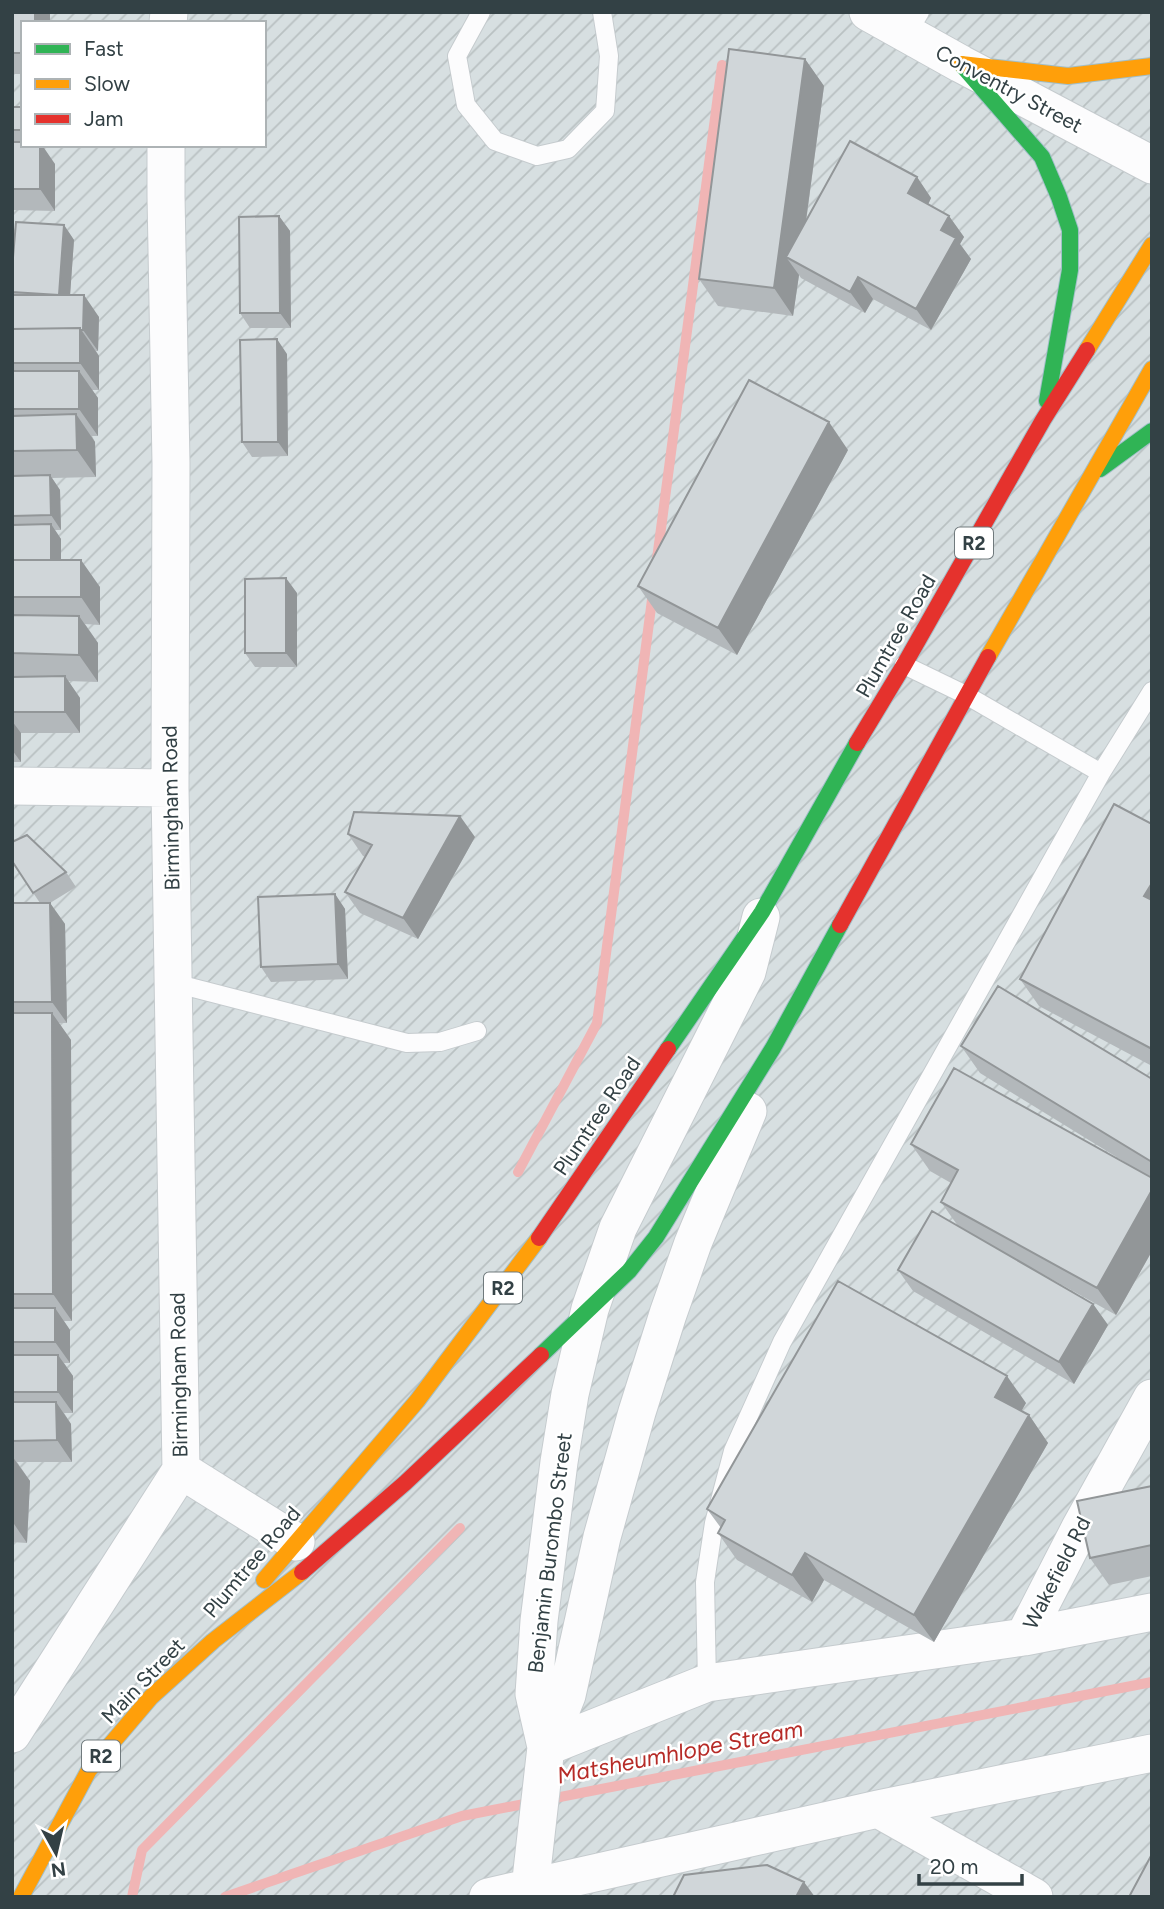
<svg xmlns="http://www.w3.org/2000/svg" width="1164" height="1909" font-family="Figtree,sans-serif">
<defs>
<pattern id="industrial-furrows" width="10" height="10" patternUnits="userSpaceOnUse" patternTransform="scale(1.75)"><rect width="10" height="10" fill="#d7dfe1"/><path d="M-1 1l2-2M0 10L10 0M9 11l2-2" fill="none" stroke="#b9c1c2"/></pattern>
</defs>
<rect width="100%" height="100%" fill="#e8edf0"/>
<!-- industrial -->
<path fill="url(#industrial-furrows)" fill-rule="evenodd" d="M12,12H1152V1897H12ZM23,23H264V145H23Z"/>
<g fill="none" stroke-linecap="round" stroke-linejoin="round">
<!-- stream -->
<path stroke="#f0b5b5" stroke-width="10" d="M657,559L722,65
M518,1172L597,1023L653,592
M132,1897L142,1850L460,1528
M225,1897L462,1816L1152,1682"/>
<!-- lane casing -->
<g stroke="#c5cbce" stroke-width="20">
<path id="lane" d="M481,12L457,56L466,105L495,141L537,156L568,149L605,111L609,56L602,12
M907,34L920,12
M904,665L966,695L1101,773
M174,983L407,1043L440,1042L477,1031
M707,1683L705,1582L714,1523L733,1451L782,1342L1101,773L1152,691"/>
</g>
<!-- street casing -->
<g stroke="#c5cbce" stroke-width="39">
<path id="street" d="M868,12L961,64L1152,165
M168,23L169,12
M166,145V196L171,463L170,788L181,1470
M12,786L170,788
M181,1470L296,1542
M1024,1637L1080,1528L1152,1398
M12,1734L181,1470
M546,1747L534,1694L539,1621L559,1462L570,1394L590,1309L618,1228L747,972L761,917
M546,1747L707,1683L1024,1637L1152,1612
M878,1809L1034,1897
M488,1897L878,1809L1152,1753
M529,1897L546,1747L567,1695L602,1537L637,1412L668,1314L693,1243L748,1111"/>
</g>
<!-- fast casing -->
<g stroke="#a2bfc9" stroke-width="18">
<path id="fast" d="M961,64L1042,157L1059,197L1070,230V270L1047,401
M1100,469L1152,431
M668,1049L762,912L857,743
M541,1355L629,1271L656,1237L773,1048L840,925"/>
</g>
<!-- slow casing -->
<g stroke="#a2bfc9" stroke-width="18">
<path id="slow" d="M961,64L1068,76L1152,66
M1087,350L1152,245
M988,657L1152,369
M264,1580L417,1401L539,1238
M21,1897L89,1770L151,1697L213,1641L302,1572"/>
</g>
<!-- jam casing -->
<g stroke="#a2bfc9" stroke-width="18">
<path id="jam" d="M857,743L904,665L1043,420L1087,350
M840,925L988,657
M539,1238L668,1049
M302,1572L405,1483L541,1355"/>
</g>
<!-- lane -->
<use href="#lane" stroke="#fcfcfd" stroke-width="18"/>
<!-- street -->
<use href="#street" stroke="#fcfcfd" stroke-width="37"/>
<!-- fast -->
<use href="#fast" stroke="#30b455" stroke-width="16"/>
<!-- slow -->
<use href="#slow" stroke="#ff9f0a" stroke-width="16"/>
<!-- jam -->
<use href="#jam" stroke="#e5322d" stroke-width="16"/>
</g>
<!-- wall -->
<path fill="#b3b8bb" d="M12,12H50V23H23V74H12Z
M805,59L824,86L806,222L917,177L931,198L928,205L949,216L964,237L960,244L971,259L931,330L873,299L865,313L801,278L799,275L793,316L718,306L699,279Z
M12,107H23V145L55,164V211L12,210Z
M279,216L290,231L291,328H250L240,313Z
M64,225L74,240L70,295L99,317L98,351H96L99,356V390H92L98,398V436H92L95,442L96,477L52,478L60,490L61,530H55L61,539V560L100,587V625L85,624L98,643V682L68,681L80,698V733H21V762H12V269Z
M287,354L288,456L252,457L242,442Z
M848,450L737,655L657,613L638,586Z
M297,593V667H255L245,653Z
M1152,824V1066L1039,1006L1020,979Z
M348,834L475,837L418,939L360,913L345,892L366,857L363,856Z
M12,861L66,872L76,887L50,903L65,924L67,1023H59L71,1040L72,1321H64L70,1330V1363H64L73,1376V1413H64L71,1424L72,1462H17L30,1481L27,1543L12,1542V903H40Z
M335,894L345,909L348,979L271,982L261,967Z
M961,1046L1152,1079V1251L1116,1315L1037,1271L1093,1304L1108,1325L1074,1384L913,1291L898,1270L958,1226L941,1202L951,1183L930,1171L911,1144L1149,1177L980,1073Z
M1026,1403L1021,1411L1029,1415L1048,1443L934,1642L824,1580L812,1602L737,1560L718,1533L721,1528L707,1509Z
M1152,1486V1576L1109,1585L1090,1558Z"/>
<!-- shaded-wall -->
<path fill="#929698" d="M35,12H50V23H35Z
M805,59L824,86L800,265L786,257L799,275L793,316L774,288Z
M40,145H42L55,164V211L40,189Z
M917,177L931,198L923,215L908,193Z
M279,216L290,231L291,328L280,313Z
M949,216L964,237L960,244L971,259L931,330L916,309L941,230Z
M64,225L74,240L69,310L59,295Z
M858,277L873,299L865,313L850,292Z
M84,295L99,317L98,351L83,330Z
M80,328L99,356V390L80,363Z
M277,339L287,354L288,456L278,442Z
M79,371L98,398V436L79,409Z
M76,414L95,442L96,477L77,450Z
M829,422L848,450L737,655L718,628Z
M50,475L60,490L61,530L51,515Z
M51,524L61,539V579L51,564Z
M81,560L100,587V625L81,597Z
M286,578L297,593V667L286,653Z
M79,616L98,643V682L79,655Z
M65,676L80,698V733L65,712Z
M12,721L21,733V762L12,750Z
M460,816L475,837L418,939L403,918Z
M1152,883V907L1144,896Z
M335,894L345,909L348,979L338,964Z
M50,903L65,924L67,1023L52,1002Z
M52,1013L71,1040L72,1321L53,1294Z
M1152,1190V1251L1116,1315L1097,1288Z
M1093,1304L1108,1325L1074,1384L1059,1362Z
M55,1308L70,1330V1363L55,1342Z
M58,1355L73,1376V1413L58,1392Z
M1007,1376L1026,1403L1014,1424L995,1397Z
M56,1402L71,1424L72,1462L57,1440Z
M1029,1415L1048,1443L934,1642L914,1615Z
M12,1456L30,1481L27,1543L12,1521Z
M805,1553L824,1580L812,1602L792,1575Z
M804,1882L815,1897H796Z"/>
<!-- building -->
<path fill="#d0d6d9" stroke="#929698" stroke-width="2" d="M12,12H35V23H23V53H12Z
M729,49L805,59L774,288L699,279Z
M12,107H23V130H12Z
M850,141L917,177L908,193L949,216L941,230L956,238L916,309L858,277L850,292L786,257Z
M12,142H23V145H40V189H12Z
M279,216L280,313H240L239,217Z
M16,222L64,225L59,295L12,292V269Z
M12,295H84L83,330H80V328L12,329Z
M80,328V363H12V329Z
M277,339L278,442H242L240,340Z
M12,371H79V409H12Z
M749,380L829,422L718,628L638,586Z
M76,414L77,450L12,451V416Z
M50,475L51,515L12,516V476Z
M51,524V560H12V525Z
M12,560H81V597H12Z
M286,578V653H245V579Z
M12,615L79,616V655L12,653Z
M65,676V712H12V677Z
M1114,804L1152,824V883L1144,896L1152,900V1049L1020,979Z
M354,812L460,816L403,918L345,892L372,845L348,834Z
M27,835L66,872L33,893L12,861V842Z
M335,894L338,964L261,967L258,897Z
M12,903H50L52,1002H12Z
M998,986L1152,1079V1162L961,1046Z
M12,1013H52L53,1294H12Z
M954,1068L1152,1178V1190L1097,1288L941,1202L958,1170L911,1144Z
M932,1211L1093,1304L1059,1362L898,1270Z
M838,1281L1007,1376L995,1397L1029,1415L914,1615L805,1553L792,1575L718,1533L725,1520L707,1509Z
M12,1308H55V1342H12Z
M12,1355H58V1392H12Z
M12,1402H56L57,1440L12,1441Z
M1152,1486V1545L1090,1558L1077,1501Z
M1152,1854V1897H1129Z
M767,1865L804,1882L796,1897H673L684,1875Z"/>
<g text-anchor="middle" stroke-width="5" stroke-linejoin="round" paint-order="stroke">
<!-- shield labels -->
<g fill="#fff" stroke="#707a7d" stroke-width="2">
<rect x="955" y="527.5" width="38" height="31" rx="5"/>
<rect x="484" y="1272.5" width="38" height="31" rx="5"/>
<rect x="82" y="1740.5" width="38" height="31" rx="5"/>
</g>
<g font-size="19" font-weight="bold" fill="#334145">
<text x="974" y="550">R2</text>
<text x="503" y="1295">R2</text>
<text x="101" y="1763">R2</text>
</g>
<!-- street labels -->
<g font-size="21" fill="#334145" stroke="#fff">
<text transform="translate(1009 89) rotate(28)" y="7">Conventry Street</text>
<text transform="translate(896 636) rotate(-60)" y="7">Plumtree Road</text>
<text transform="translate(171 808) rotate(-91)" y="7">Birmingham Road</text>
<text transform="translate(597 1116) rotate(-56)" y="7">Plumtree Road</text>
<text transform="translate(179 1375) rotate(-91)" y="7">Birmingham Road</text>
<text transform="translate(550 1553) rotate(-83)" y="7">Benjamin Burombo Street</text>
<text transform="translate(252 1562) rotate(-50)" y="7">Plumtree Road</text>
<text transform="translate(1057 1573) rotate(-63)" y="7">Wakefield Rd</text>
<text transform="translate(143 1681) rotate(-46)" y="7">Main Street</text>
</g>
<!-- water labels -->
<g font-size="23" font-style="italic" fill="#b62b27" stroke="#fff">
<text transform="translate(680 1752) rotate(-11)" y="8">Matsheumhlope Stream</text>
</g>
</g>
<!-- border -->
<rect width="1164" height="1909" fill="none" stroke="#334145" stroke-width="28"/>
<!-- legend -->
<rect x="21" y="21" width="245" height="126" fill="#ffffff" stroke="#adb3b5" stroke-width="2"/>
<rect x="35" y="44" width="35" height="10" fill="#30b455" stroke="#adb3b5" stroke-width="2"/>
<text x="84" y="56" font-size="21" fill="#334145">Fast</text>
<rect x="35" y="79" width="35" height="10" fill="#ff9f0a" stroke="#adb3b5" stroke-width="2"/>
<text x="84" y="91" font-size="21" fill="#334145">Slow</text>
<rect x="35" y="114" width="35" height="10" fill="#e5322d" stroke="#adb3b5" stroke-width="2"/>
<text x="84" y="126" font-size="21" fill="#334145">Jam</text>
<!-- north arrow -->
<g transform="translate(56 1853) rotate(172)" stroke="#ffffff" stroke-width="5" paint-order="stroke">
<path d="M0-5L12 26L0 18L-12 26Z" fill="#334145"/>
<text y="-10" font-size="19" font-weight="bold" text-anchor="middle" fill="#334145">N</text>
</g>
<!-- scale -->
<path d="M919 1874v10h103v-10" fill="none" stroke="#334145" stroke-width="3.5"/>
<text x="930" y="1874" font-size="21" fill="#334145" stroke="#ffffff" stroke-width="5" paint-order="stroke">20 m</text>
</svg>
